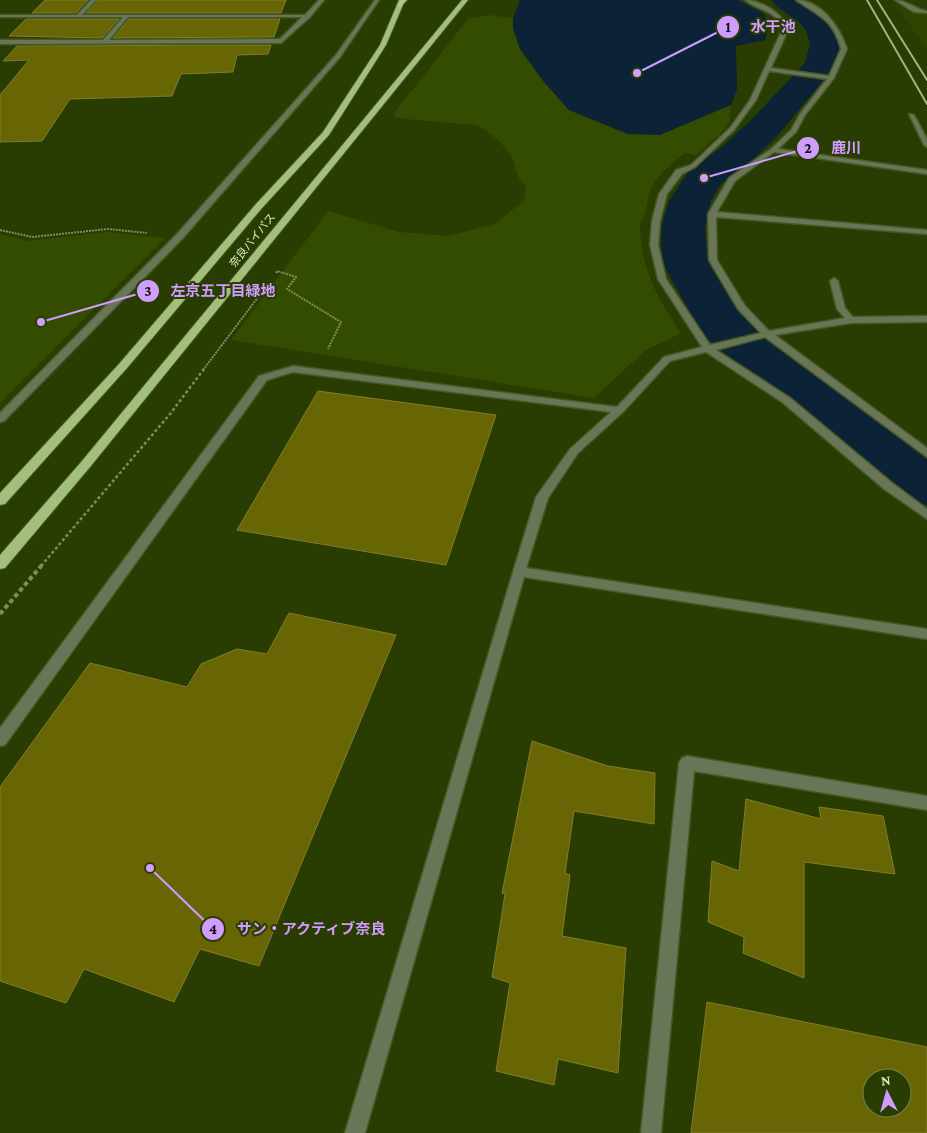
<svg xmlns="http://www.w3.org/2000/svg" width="927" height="1133" font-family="'Crimson Pro','Noto Sans JP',serif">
<rect width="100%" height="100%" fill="#293c02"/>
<!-- built -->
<path fill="#2e4400" d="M894,3L913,12L927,13V49Z"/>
<!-- green -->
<path fill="#344c00" d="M489,15L513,18V28L520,49L544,82L569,110L628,134L702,116L731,105L729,123L719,135L696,155L685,153C675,161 661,172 654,183C646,195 649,213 640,223C640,267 657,298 681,333L646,350L594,398L231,340L328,211L399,232L447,236L494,224L524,201L526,185C514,178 517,164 510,154C502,143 489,131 477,125L405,119L395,117V112L468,19Z
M106,232L165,238L0,403V234L29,241Z"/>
<!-- water -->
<path fill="#0b2237" d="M520,0H738L763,13L769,25L765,40L736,46L737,89L731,105L660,135L628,134L569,110L544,82L520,49L513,28V18Z"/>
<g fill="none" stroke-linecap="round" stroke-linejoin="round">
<!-- river -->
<path fill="#0b2237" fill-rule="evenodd" d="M772,0H803L819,10L834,28L840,44L836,65L779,134L750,163L720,185L711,201L705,229L708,262L740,314L770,341L927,452V505L904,499L861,463L732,363L702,334L662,262L661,229L669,201L690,169L722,147L753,118L805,63L810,44L806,30L799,22L776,6Z"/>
</g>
<!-- building -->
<path fill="#686505" stroke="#817e2a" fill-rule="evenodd" d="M45,0H88L76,13H32Z
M98,0H286L281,13H86Z
M26,19H119L102,38L9,36Z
M129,19H280L274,37L113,38Z
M271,45L268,54L237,55L233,72L181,74L172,96L70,99L42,141L0,142V95L29,60L3,61L17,46Z
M318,391L496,415L446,565L237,530Z
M289,613L396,635L259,966L200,949L174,1002L84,969L66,1003L0,981V787L90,663L187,687L201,664L237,649L267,654Z
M532,741L608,766L655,773L654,824L574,811L565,873L570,875L562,936L626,948L618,1073L558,1059L554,1085L496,1071L510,983L492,977L505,894L502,893Z
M746,799L821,819L819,807L883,816L895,874L804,862V978L743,953L744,937L708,922L712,861L739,871Z
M707,1002L927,1047V1133H691ZM872,1078H902V1108H872Z"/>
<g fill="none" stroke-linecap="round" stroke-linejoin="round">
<!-- service casing -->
<g stroke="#465822" stroke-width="3">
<path id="service" d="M895,0C906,0 915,9 927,11V13L914,12Z"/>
</g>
<!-- minor casing -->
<g stroke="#465822" stroke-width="3">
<path id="minor" d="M91,0H96L82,15H305L319,0H324L310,17L281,43L0,44V40H103L123,17H0V15H77ZM128,17H302L280,39L109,40Z
M745,0C761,0 781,13 789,28L771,68L829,76L841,49C833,19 819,16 796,0C821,0 840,27 847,49L834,78L805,115L796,132L778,149L927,170V174L774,152L735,181L717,212L927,230V234L716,217L717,260L745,306L769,331L845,318L837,309L830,281L834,278L838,281L845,308L853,317L927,316V322L851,323L775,335L927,448V457L765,337L716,350L790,398L892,483L927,509V519L884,489L782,402L706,352L670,361L623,412L578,453L548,498L525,572L523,575H515L513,572L536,497L570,449L611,412L293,372L267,380L5,745L0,746V728L259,376L293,366L617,407L664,357L702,347L658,279L650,245L652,221L659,194L676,170L691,165L730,128L750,100L783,28C775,10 759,11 745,0ZM769,71L827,79L800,114L791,130L771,149L729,178L708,214L709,260L738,309L761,333L710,345L666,279L658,245L660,221L667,194L682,174L695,167L734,130L756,100Z
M909,114L914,115L927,139V147L924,145Z
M687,756L927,796V810L694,771L661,1133H641L679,763L682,758Z"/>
</g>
<!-- tertiary casing -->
<g stroke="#465822" stroke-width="3">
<path id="tertiary" d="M375,0H379L340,57L183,238L4,421L0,422V413L177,234L336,55Z
M519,567L927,629V639L524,577L365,1133H345L513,572L515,569Z"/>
</g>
<!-- trunk casing -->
<g stroke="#465822" stroke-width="2">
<path id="trunk" d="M399,0H405L386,45L329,135L262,208L127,368L5,504L0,505V493L119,364L256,204L323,132L380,45Z
M462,0H468L90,467L5,568L0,569V555L82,461Z"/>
</g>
<!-- motorway casing -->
<g stroke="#465822" stroke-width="3">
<path id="motorway" d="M401,0H407L401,6H397Z"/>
</g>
<!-- path-far2 -->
<path stroke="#7c8e5e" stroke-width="2" stroke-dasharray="2 1" stroke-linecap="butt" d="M0,230L32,237L108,229L147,233
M276,273L277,271L296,277L287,289L341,322L328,349
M203,370L265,288"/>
<!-- path-far1 -->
<path stroke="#7c8e5e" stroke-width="2.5" stroke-dasharray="3 2.5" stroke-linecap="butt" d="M41,566L170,414L204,369"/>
<!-- path -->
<path stroke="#7c8e5e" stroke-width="4" stroke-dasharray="4.5 3" stroke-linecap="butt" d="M0,614L42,565"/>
<!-- service -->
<use href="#service" fill="#687557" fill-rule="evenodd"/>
<!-- minor -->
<use href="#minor" fill="#687557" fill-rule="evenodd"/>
<!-- tertiary -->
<use href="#tertiary" fill="#687557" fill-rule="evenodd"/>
<!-- trunk -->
<use href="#trunk" fill="#a2bf7c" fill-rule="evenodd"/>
<!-- motorway -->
<use href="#motorway" fill="#accb81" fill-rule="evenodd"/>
<!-- rail -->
<path stroke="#a0b286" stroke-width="2" d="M867,0L927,104
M877,0L927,80"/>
</g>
<g text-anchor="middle" stroke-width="4" stroke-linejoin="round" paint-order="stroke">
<!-- far-street labels -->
<g font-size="11" fill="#ddeec9" stroke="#293c02">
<text transform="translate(252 240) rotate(-51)" y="4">奈良バイパス</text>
</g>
</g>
<!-- callouts -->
<path fill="none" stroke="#d09dff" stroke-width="2" d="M637 73L728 27M704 178L808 148M41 322L148 291M150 868L213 929"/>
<g fill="#d09dff" stroke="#293c02" stroke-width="2">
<circle cx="637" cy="73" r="5"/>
<circle cx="704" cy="178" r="5"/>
<circle cx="41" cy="322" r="5"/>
<circle cx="150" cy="868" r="5"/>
<circle cx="728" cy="27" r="12"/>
<circle cx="808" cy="148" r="12"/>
<circle cx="148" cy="291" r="12"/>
<circle cx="213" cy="929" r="12"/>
</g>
<g font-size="15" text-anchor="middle" font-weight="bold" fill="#111">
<text x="728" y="32">1</text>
<text x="808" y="153">2</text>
<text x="148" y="296">3</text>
<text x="213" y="934">4</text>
</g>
<g font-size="15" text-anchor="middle" font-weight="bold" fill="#d09dff" stroke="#293c02" stroke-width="4" stroke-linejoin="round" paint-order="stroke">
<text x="773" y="32">水干池</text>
<text x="846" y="153">鹿川</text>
<text x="223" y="296">左京五丁目緑地</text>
<text x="311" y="934">サン・アクティブ奈良</text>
</g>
<!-- north arrow -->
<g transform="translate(887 1093) rotate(354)"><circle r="24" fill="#293c02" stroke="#718352"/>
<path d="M0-4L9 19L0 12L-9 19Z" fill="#d09dff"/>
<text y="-8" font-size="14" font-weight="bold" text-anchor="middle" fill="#ddeec9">N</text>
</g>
</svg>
